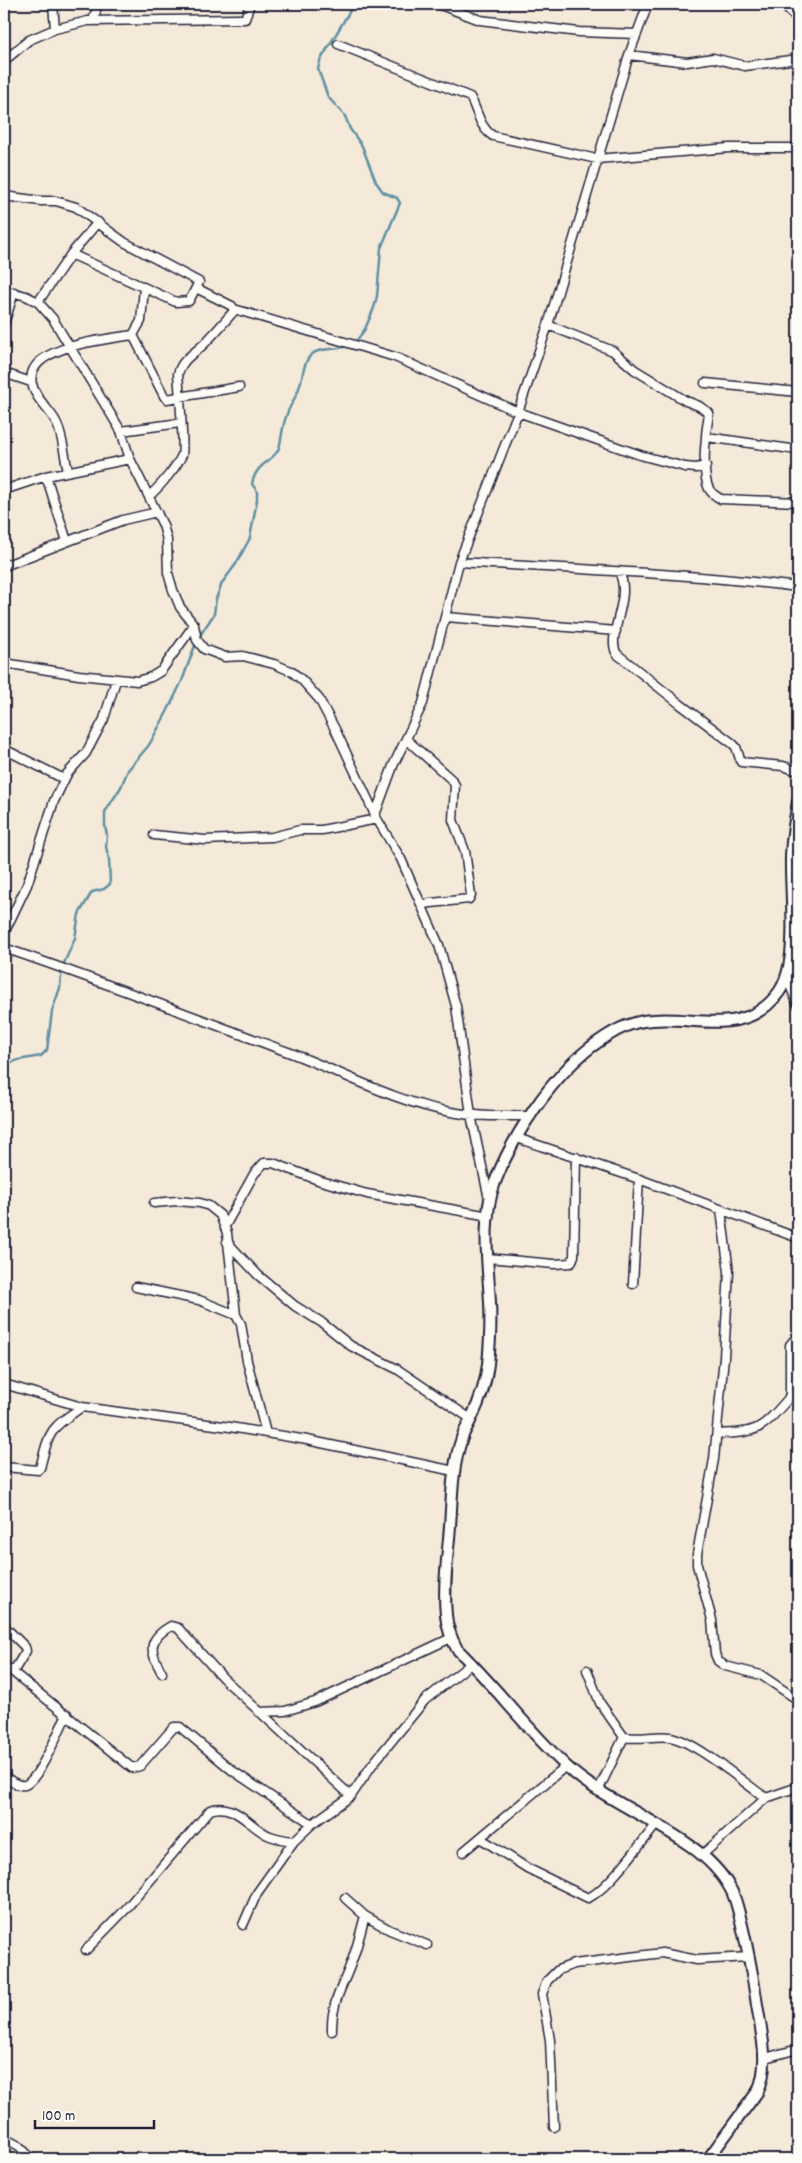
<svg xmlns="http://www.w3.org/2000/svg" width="802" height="2163" font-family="Dekko,sans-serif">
<rect width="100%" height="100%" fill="#f5ead9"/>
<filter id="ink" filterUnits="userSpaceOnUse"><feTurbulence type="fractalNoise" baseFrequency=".02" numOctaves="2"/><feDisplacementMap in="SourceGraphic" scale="10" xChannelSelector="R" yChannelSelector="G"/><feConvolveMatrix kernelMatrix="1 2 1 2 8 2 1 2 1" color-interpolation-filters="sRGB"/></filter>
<g filter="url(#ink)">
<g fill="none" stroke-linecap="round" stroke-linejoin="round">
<!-- stream -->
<path stroke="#6090a3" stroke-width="2.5" d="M354,4L320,61L318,69L328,97L345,116L350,129L362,146L376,182L383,192L397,198L400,203L381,248L377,296L374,308L365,329L355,343
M4,1068L7,1064L18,1060L41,1056L47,1050L52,1011L60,988L62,968L75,938L79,914L92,892L104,889L110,884L109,859L106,847L107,835L105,826V812L121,787L128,770L149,745L167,712L182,681L197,640L214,614L216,599L222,583L236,564L250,538L257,500V491L252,484C256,462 276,460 279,448C282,438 282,427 286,417C289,406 297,397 300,385C303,376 303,363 310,356C319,346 339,351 351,345"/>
<!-- minor casing -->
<g stroke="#22223b" stroke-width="11">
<path id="minor" d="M53,4L55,29
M438,4L480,20L579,32L637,34
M782,4L797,19L798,26
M93,21L98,4
M798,34V45
M338,44L470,97C478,111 479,127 493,136L597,159L729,148H798
M629,55L687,62L713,58L745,66L798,59
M4,61L29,40L55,29L88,21L240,19H245L250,4
M4,196L41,201H56L76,207L124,242L199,282L189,301L176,302L71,254
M4,290L26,296L38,302L53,319L121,431L130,459L163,525L167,540L168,573L173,590L180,607L194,625L197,640L204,649L225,657L243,656L274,664L291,671L302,680L319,699L336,731L377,819L401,859L439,945L456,1006L471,1115L489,1199
M38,302L71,254L98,222
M234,309L395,357L518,412L640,455L685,467L696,468L706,466
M4,324L14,292
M548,325L613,351L635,370L686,401L699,406L709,413C706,430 701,473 709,489C712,494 715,496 721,499L798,502
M133,335L164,396L167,399L239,387
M4,373L31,382
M705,383L798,392
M121,431L180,423
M707,437L798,450
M68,471C64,455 63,434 55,420C48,408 35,398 32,384C23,346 109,339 133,335L141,321L144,288
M46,476L67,541
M4,490L46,476L130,459
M149,496C158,489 178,465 182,455C184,449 179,386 178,374C182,358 196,353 207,341C216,332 225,321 234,311L232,306L196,288
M459,562C573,569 686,573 798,587
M4,566L123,520L157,512
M619,572C633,598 605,636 617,654L680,704L732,743L736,747L741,762L783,766L798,771
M446,617L616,631
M4,663L79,675L137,681L151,677L161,671L194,625
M406,739L452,780L455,785L453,820L465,851L471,895L469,899L422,904
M4,749L64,779
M375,815L393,766L423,703L459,562L518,412L548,325L629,55L648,4
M154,835L205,840L272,837L300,830H322L377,819
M4,933L27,885L54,801L67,774L86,753L104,719L116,680
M4,948C99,980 194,1017 288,1052C342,1072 394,1102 451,1112C477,1117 504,1116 531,1116
M787,978L798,1005
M517,1138L639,1179L798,1238
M154,1203L177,1201L200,1203L209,1206L220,1215L227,1233L236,1315
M721,1210L729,1272L724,1357L714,1459L697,1554V1565L712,1620L715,1654L718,1661L725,1666L761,1675L798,1700
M225,1226L254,1174L264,1163H273L321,1181L367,1194L489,1216
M227,1242L258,1275L295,1306L321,1322L351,1346L397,1369L471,1419
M487,1258L554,1264L571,1263L574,1256L576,1157
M633,1284L639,1179
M136,1287L199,1300L236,1315L241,1324L247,1361L266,1433
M4,1384L82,1407L230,1427L307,1440L454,1471
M717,1434C759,1432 760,1431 788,1399L790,1394V1345L794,1340L798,1339
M4,1467L38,1470L40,1468C50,1430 49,1429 82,1407
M4,1626L25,1647L26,1651L13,1672
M4,1665L132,1768L140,1766L174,1727H180L233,1771L312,1824
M587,1670L600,1703L624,1737C639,1740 655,1735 670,1737C695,1741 743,1782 766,1798
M162,1673C150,1652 146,1640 171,1626L178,1628L223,1678L351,1796
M259,1712L285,1711L315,1702L451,1638
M4,1776C10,1780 17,1787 25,1785C39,1780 60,1728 67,1714
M598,1791L624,1737
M480,1838L527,1868L588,1898C606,1891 642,1842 656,1825
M463,1852L566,1766
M702,1855L766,1798L798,1787
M345,1898L365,1916L390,1930L427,1945
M243,1925L257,1893L294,1841L312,1824L351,1796L372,1765L425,1700L472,1663
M86,1950L125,1910L210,1810C235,1801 250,1828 270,1836C278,1839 286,1840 294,1841
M332,2031C331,2001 344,1985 353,1958C358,1944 361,1930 365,1916
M765,2058L798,2049
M554,2127L550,2040L542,1994L547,1981L558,1970L574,1964L662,1953L697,1960L749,1957
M4,2138L19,2146L32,2159"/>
</g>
<!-- tertiary casing -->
<g stroke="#22223b" stroke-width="14">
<path id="tertiary" d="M708,2159L758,2091C771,2063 760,2028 756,1998C752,1972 747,1946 741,1921C738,1910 736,1898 730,1888C700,1833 611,1809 565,1765C527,1729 495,1686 457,1649C451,1638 447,1627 446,1615C443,1585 448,1555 450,1526C452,1497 452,1466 462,1438C464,1431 468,1426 471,1419C479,1403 486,1383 488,1364C490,1344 491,1322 490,1302C488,1263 481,1220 495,1182C513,1135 551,1078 591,1047C610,1033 629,1021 653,1020C698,1016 746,1038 779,992C800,962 790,895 791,859C791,840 795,820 798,802"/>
</g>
<!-- minor -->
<use href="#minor" stroke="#fdfcf7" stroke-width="8"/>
<!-- tertiary -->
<use href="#tertiary" stroke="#fdfcf7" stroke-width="10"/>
</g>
</g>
<!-- margin -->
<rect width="802" height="2163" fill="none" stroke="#fdfcf7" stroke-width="20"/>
<rect x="10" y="10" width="782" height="2143" fill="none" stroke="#22223b" stroke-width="2" filter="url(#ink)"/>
<!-- scale -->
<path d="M35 2120v8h119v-8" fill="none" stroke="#22223b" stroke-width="2.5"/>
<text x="42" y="2120" font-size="15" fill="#22223b" stroke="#fdfcf7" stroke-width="4" paint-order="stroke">100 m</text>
</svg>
